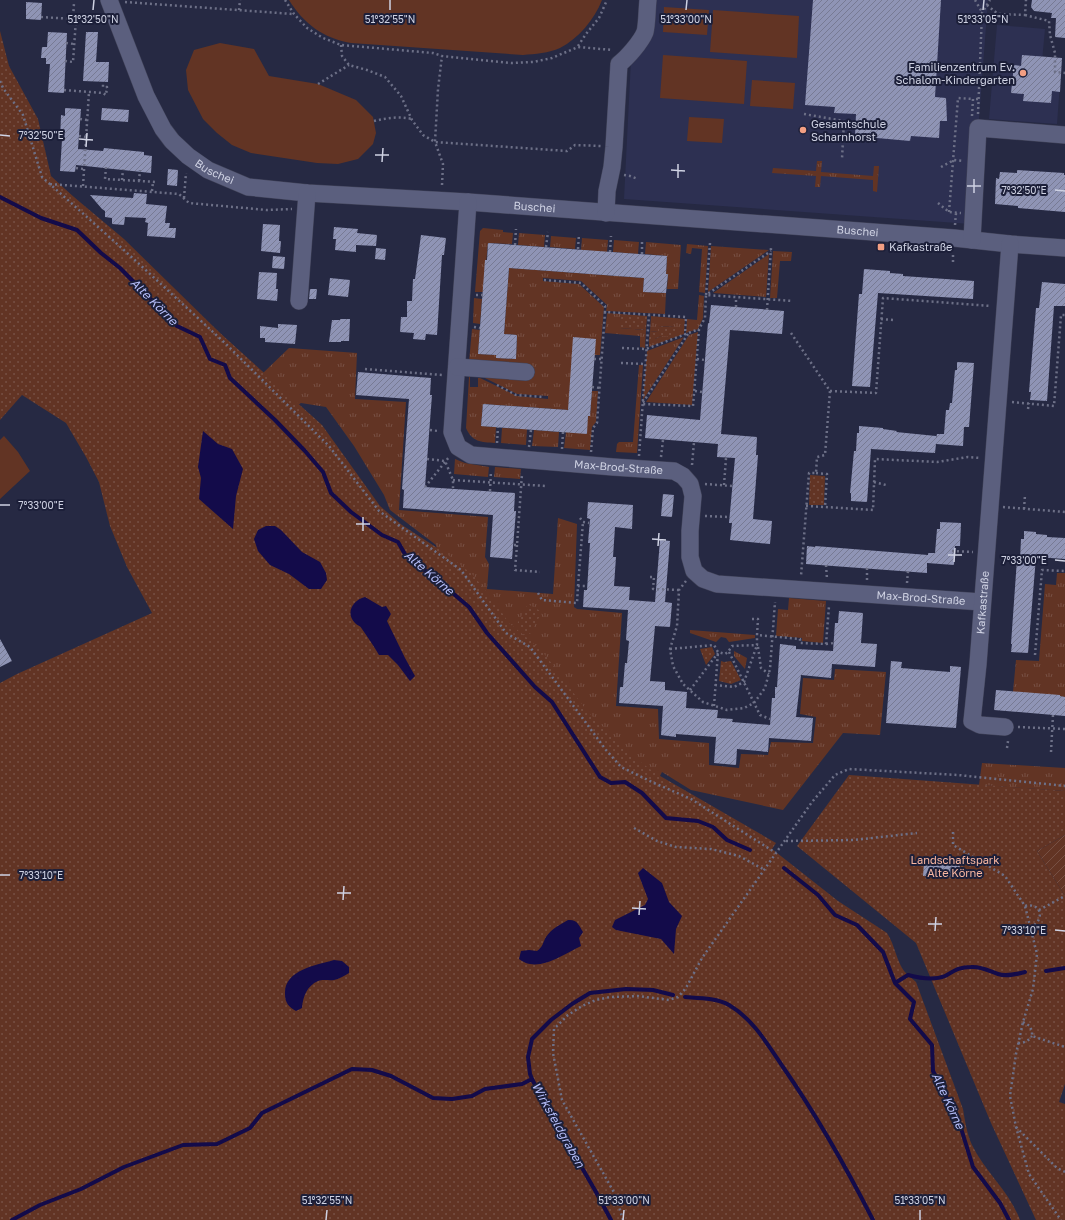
<svg xmlns="http://www.w3.org/2000/svg" width="1065" height="1220" font-family="'Golos Text',sans-serif">
<defs>
<pattern id="grass-tufts" width="24" height="20" patternUnits="userSpaceOnUse"><rect width="24" height="20" fill="#623424"/><path d="M3 7l-1-3M5 7V3M7 7l1-3M15 17l-1-3M17 17v-4M19 17l1-3" fill="none" stroke="#775044"/></pattern>
<pattern id="park-dots" width="8" height="8" patternUnits="userSpaceOnUse"><rect width="8" height="8" fill="#623424"/><path d="M2 2h.1M6 6h.1" fill="none" stroke="#775044" stroke-width="1.8" stroke-linecap="round"/></pattern>
<pattern id="garden-furrows" width="10" height="10" patternUnits="userSpaceOnUse"><rect width="10" height="10" fill="#623424"/><path d="M-1 1l2-2M0 10L10 0M9 11l2-2" fill="none" stroke="#775044"/></pattern>
<pattern id="building-hatch" width="6" height="6" patternUnits="userSpaceOnUse"><rect width="6" height="6" fill="#8f94b5"/><path d="M-1 1l2-2M0 6l6-6M5 7l2-2" fill="none" stroke="#777a93"/></pattern>
</defs>
<rect width="100%" height="100%" fill="#262943"/>
<!-- built -->
<path fill="#2d3052" d="M654,0H988L971,224L624,199L631,60Z
M997,25L1045,29L1042,61L1060,83L1057,124L989,119Z"/>
<!-- grass -->
<path fill="url(#grass-tufts)" d="M817,161H822L821,172L873,176L874,166H879L877,192L873,191V180L821,176L820,187H815L816,176L772,173L773,168L816,171Z
M33,172L51,176L263,373L289,348L357,353L355,399L406,402L399,510L488,517L485,557L489,564L487,589L553,594L558,518L577,524L574,607L577,609L622,613L616,706L658,709L659,739L709,743V765L739,768L741,754L768,755L771,742L813,743L816,717L800,714L803,678L834,680L835,669L886,672L880,735L843,733L783,810L691,790L662,772L653,790L441,567L436,545L390,510L384,495L354,446L326,407L301,403L287,412Z
M483,228L503,230V232L513,233L512,244L488,243L483,292H475L480,231Z
M519,233L545,235L544,247L518,245Z
M551,236L576,238L575,249L550,247Z
M582,238L608,240L607,252L581,250Z
M614,240L639,242L638,254L613,252Z
M646,242L681,245L678,289H667L668,274H666L667,256L645,254Z
M687,244L708,246L705,293L699,292L702,249L692,248L691,254L686,253Z
M711,246L769,250L708,292Z
M773,251L792,252L791,261H780L777,298H770Z
M769,254L766,297L713,293Z
M509,268L644,278L643,292L666,293L665,314L606,311L607,305L581,281L543,278V281L579,284L604,307L600,355H595L568,410L483,404L481,426L496,427L495,443C481,442 472,442 466,428L469,377H470V387H478V378H480L517,396L548,399V396L517,394L479,375L469,362L472,329L480,330L478,354L496,355L497,358L516,359L517,335L504,334Z
M699,295L704,296L703,318L698,329L686,333L687,319L697,320Z
M474,298L482,299L480,324L473,323Z
M607,313L621,314L620,328L646,330L645,348L640,347V336L605,333Z
M651,316L685,319L684,334L649,347V339H655L661,336H675V327L658,326V332L650,331Z
M698,332L692,405L646,402L689,335Z
M684,337L643,400L647,351Z
M639,365H643L637,453L616,452L617,444L619,442H633Z
M592,391H598L596,422L592,427L590,450L564,448L566,432L588,416H590Z
M502,428L527,429L526,445L501,443Z
M534,430L559,432L558,447L532,446Z
M455,459L465,463L489,467L488,477L454,474Z
M495,467L521,469L520,479L494,477Z
M1057,573H1065V697L1013,692L1016,660L1039,661L1045,584L1056,585Z
M789,598L826,601L823,643L802,641V638L776,636L778,609L788,610Z
M690,630L755,635V638L729,642L726,638L721,637L716,642L690,633Z
M734,651L747,658L745,669L734,656Z
M982,763L1065,768V791L979,785Z"/>
<!-- park -->
<path fill="url(#park-dots)" d="M0,31L9,66L38,119L51,176L49,181L62,187L124,239L221,334L322,425L380,506L402,525L448,555L473,575L496,604L509,623L532,642L546,656L587,711L630,754L655,773L776,843L772,849L838,901L887,933C895,945 896,960 904,971C907,975 912,978 916,982L963,1109C965,1121 967,1134 972,1145C985,1172 1010,1192 1020,1220H0V683L17,674L152,613L127,567L110,526L99,482L86,457L66,423L22,395L0,420Z
M621,314L647,316L646,330L619,328Z
M658,326L675,327V337L661,336L655,339H649L650,331L658,332Z
M810,475L825,476L824,505H809Z
M528,604L542,612L530,634L516,626Z
M712,647L715,654L706,665L700,649Z
M721,661L724,662L731,661L741,680L731,684L719,681Z
M849,775L1065,791V835L1037,851L1065,896V1084L1059,1102L1065,1104V1220H1036L991,1123L916,943L797,846Z"/>
<!-- garden -->
<path fill="url(#garden-furrows)" d="M1065,835V896L1037,851Z"/>
<!-- pitch -->
<path fill="#623424" d="M289,0H602C594,20 579,38 560,48C549,53 535,54 523,55L351,43C323,38 304,24 289,0Z
M664,7L709,10L707,35L663,32Z
M713,10L799,16L797,58L710,52Z
M220,43L254,49L269,76L318,84L356,100L373,117L376,133L373,144L358,159L338,164L317,163L251,153L232,145L217,133L203,119L188,90L186,70L194,50Z
M663,55L747,61L744,104L660,98Z
M752,80L795,83L793,109L750,106Z
M689,117L724,119L722,143L687,141Z
M4,436L18,452L30,471L0,499V440Z"/>
<!-- water -->
<path fill="#130b4a" d="M203,431L218,444L232,449L243,469L236,496L233,529L199,499L201,478L198,467Z
M266,526H275L281,530L302,552L320,562L326,573L327,580L321,589H309L289,574L270,565L258,551L254,539L258,530Z
M365,597L382,607L386,606L391,614L387,621L405,658L415,676L410,681L398,665L388,655H379C374,646 368,638 362,629C360,625 358,626 355,623C345,613 353,600 365,597Z
M643,868L662,883L669,902L682,916L676,929L674,954L661,939L616,930L612,927L615,920L645,905L648,899L638,873Z
M568,920C577,919 579,925 583,932L579,938L581,946C567,953 546,967 530,964C527,964 522,961 519,959L521,951L529,950L537,951C543,947 543,942 546,937C552,928 560,925 568,920Z
M334,960L342,961L349,967V973C344,976 339,979 334,980C329,981 323,979 318,981C307,986 303,996 302,1008L296,1011C289,1007 285,1003 285,994C284,970 316,965 334,960Z"/>
<g fill="none" stroke-linecap="round" stroke-linejoin="round">
<!-- stream -->
<path stroke="#130b4a" stroke-width="4" d="M0,197L41,218L77,230L101,253L120,268L177,326L200,337L210,359L225,365L230,378L275,420L305,451L323,472L331,493L351,512L382,535L398,542L406,556L435,578L469,607L487,633L535,687L552,702L600,777L611,783L625,782L642,793L666,818L698,821L713,827L727,840L750,850
M784,868L818,895L835,915L857,925L883,952L895,983L914,1002L910,1019L932,1045L933,1071L960,1125L973,1167L1000,1203L1009,1220
M1046,971L1065,968
M895,983L908,975C919,978 933,981 945,976C954,971 959,967 971,967C981,966 989,971 998,974C1007,977 1017,974 1025,972
M685,997C699,998 717,998 729,1005C753,1019 768,1045 783,1067C817,1116 846,1167 873,1220
M12,1220L40,1205L81,1189L124,1167L183,1145L217,1144L250,1128L262,1113L352,1069L372,1070L391,1076L433,1098L452,1099L472,1096L485,1089L522,1084L532,1079
M611,1220L596,1192L544,1102L532,1079L530,1074L528,1057L532,1039L551,1020L572,1004L590,993L626,989L653,990L673,995"/>
</g>
<!-- building -->
<path fill="url(#building-hatch)" d="M813,0H941L935,97L946,98L947,121H940L939,138L911,136L910,141L855,136L856,114L834,113L835,107L805,105Z
M1032,0H1065V38L1055,37L1056,18H1051L1052,13L1034,11L1031,7Z
M26,2L42,3L41,20L26,19Z
M48,32L67,33L64,93L48,92L50,64H46V58H41L42,47H47Z
M86,32H98L96,62H109L108,82L83,81Z
M1022,55L1062,58L1060,92L1052,91L1051,103L1023,101L1024,94L1011,93L1014,65L1021,66Z
M65,108L81,109L78,149L103,151L104,148L144,152V155L152,156L151,173L76,165L75,172L60,171L62,140H60L61,115L65,116Z
M102,108L129,110L128,122L101,120Z
M168,169L178,170L177,186L167,185Z
M1017,170L1064,173V175H1065V212L1018,208V206L995,204L996,178L999,179L1000,172L1017,173Z
M134,193L147,194L146,204L167,206L165,223H170L169,228H176L175,238L147,236L148,223L145,222L146,218L125,217L124,225L112,224V218L105,217V211L102,209L90,195L133,198Z
M263,224L280,225L279,241H281L280,253L261,251Z
M334,227L358,229L357,233L377,235L376,246L356,245V252L335,250L336,239H333Z
M421,235L446,238L444,255H442L437,335L426,334L425,340L413,339L414,333L400,332L401,317H407V301H412L413,279H415Z
M488,243L667,256L666,274H668L666,293L643,292L644,278L509,268L504,334L517,335L516,359L496,358V355L478,354L485,260H487Z
M376,248L386,249L385,260L375,259Z
M273,256L285,257L284,269L272,268Z
M864,269L890,271V273L903,274V276L974,281L973,299L878,293L870,387L852,386L859,294H862Z
M259,272L277,273L276,289H278L277,301L257,299Z
M330,278L350,280L348,297L328,295Z
M1042,282L1065,284V306H1054L1047,401L1030,400L1031,392H1029L1036,308H1039Z
M310,289H317L316,299H309Z
M711,305L784,311L782,334L730,330L721,434L757,437L756,455H758L753,519L772,521L770,544L730,540L732,523H729L735,458L717,457L718,444L645,438L647,415L700,420L708,323H709Z
M340,319H350L349,341H341V342H329L332,320H340Z
M278,324L297,325L295,344L265,342V338H260V326L278,328Z
M573,337L596,339L590,416H588L587,434L481,426L483,404L568,410Z
M957,362L974,363L969,427H964L963,446L936,444L935,453L871,449L867,502L851,501V493H850L854,451H856L857,433H859V426L883,428V429L897,431L896,432L936,436V438L937,434H944L946,410H949L950,403H952L955,370H957Z
M358,372L431,378L430,395H432L425,487L515,493L514,511H516L512,559L490,557L493,515L403,508L404,490L402,489L409,399L356,395Z
M663,494L674,495L672,517L661,516Z
M588,502L633,505L632,529L615,527L613,557H616L614,586L630,587L629,600L655,602L660,540L670,541L665,602L672,603L670,627L655,626L650,681L665,682V690L687,692L686,708L718,710L717,718L733,719L732,722L770,725L772,698H775V687H777L780,644L796,646V649L833,651L835,623H838L839,611L863,613L861,643L877,644L875,667L832,664L831,678L801,675L796,717L813,718L811,741L769,738L768,752L737,749L736,765L714,763L716,737L676,734V737L661,735L663,706L619,703L620,687H623L625,663H627L629,641L626,640L628,610L583,607L584,590H587L590,543H588L590,519L587,518Z
M940,522L961,523L960,546H955L954,565L927,563V573L806,564L807,546L815,547V546L928,555V556V553H935L937,529H940Z
M1024,531L1036,532V534L1047,535V537L1065,538V559L1036,557L1028,653L1011,652L1012,644H1011L1017,559H1020L1021,539H1024Z
M0,639L12,661L0,667Z
M891,661L902,662L901,668L950,672V666L961,667L956,728L886,723Z
M996,690L1060,695V696L1065,697V716L994,710Z
M924,862L960,863L959,877L923,876Z"/>
<g fill="none" stroke-linecap="round" stroke-linejoin="round">
<!-- minor casing -->
<g stroke="#414359" stroke-width="18">
<g id="minor">
<path id="s1" d="M109,0L146,96L163,129L172,141L188,156L208,170L248,187L307,193L468,202L954,238L1010,244L1065,248"/>
<path id="s2" d="M468,202L452,432L458,447L471,455L613,467L674,471L683,476L690,484L693,496L690,531V557L694,571L703,579L717,584L982,602"/>
<path d="M606,213L607,191L612,167L614,147L619,64C627,58 641,42 645,32C647,25 647,8 648,0"/>
<path d="M972,240L978,128L1065,135"/>
<path d="M299,301L307,193"/>
<path d="M457,367L526,372"/>
<path id="s3" d="M1005,727L980,725L972,721L978,664L1010,244"/>
</g>
</g>
<!-- path -->
<path stroke="#6d7087" stroke-width="2.5" stroke-dasharray="2 3" stroke-linecap="butt" d="M285,0L294,14L307,28L323,38L341,45L433,53L442,56L511,63L533,62L552,58L578,47L613,50
M975,0L982,12
M125,2L293,14
M987,5L998,14L1025,15L1026,0
M239,10L240,0
M1025,15L1049,21L1050,35L1055,53V72L1065,73
M41,17L73,19L74,3
M66,43L74,44
M341,45L342,56L349,65L367,70L385,77L401,96L412,120L423,135L435,142L567,151L575,145L601,146
M578,46L586,34L599,18L607,0
M65,61L73,62L76,19
M0,81L3,88L23,115L42,177L125,251L225,343L329,446L379,511L461,570L506,633L530,647L606,750L621,767L654,783L691,799L776,853
M318,84L349,65
M64,90L103,93L106,95L107,87H103V82
M804,114L844,121L842,159
M978,114L982,13L990,0
M972,116L973,99H979
M80,119L87,120
M374,121C387,118 399,116 412,119
M79,136L86,137
M106,167L105,179L157,182
M941,167L954,160L963,161
M76,168L84,169
M624,175L630,176L638,179
M122,180L123,169
M139,181L140,170
M50,184L179,194L189,203L267,210L292,209
M442,185L443,164L435,142L438,89L442,56
M83,186L89,92
M152,191L153,182
M184,198L186,173
M938,203L949,212L961,213
M949,212L958,98L973,99
M955,225L956,213
M710,243L706,295L771,251
M515,245L516,229
M546,247L548,232
M578,249L579,234
M610,252L611,236
M642,254V239
M953,262V252
M544,280L581,283L605,306V312
M476,295H483
M736,307V297
M767,310L771,248
M881,319L894,320
M474,327L480,328
M791,333L830,391L825,455L817,457L816,473H809L801,576
M688,334L642,404L693,406L699,329L705,318L706,295L793,301
M622,348L646,349L699,329
M594,359H602
M697,359L705,360
M621,363L645,364
M365,369L442,375
M497,385L516,395L544,397
M592,387L600,388
M695,391L702,392
M830,391L876,393L883,298L991,306
M1012,402L1054,406L1061,315H1065
M1028,409L1029,403
M430,430L438,431
M497,443L498,427
M529,447L531,430
M562,449L563,432
M591,452L593,428L597,423L605,312L686,317L685,335
M639,456L649,315
M661,457L663,440
M427,459L445,461L453,480V488
M692,465L694,442
M816,473L827,474L825,507L873,510L875,459L937,462L968,457L981,458
M453,480L546,486
M874,482L886,485
M705,484L732,486
M724,485L726,458
M425,487L449,457
M490,491L491,471
M806,506L825,507
M1003,507L1065,512
M1024,509L1025,495
M705,516L730,517
M580,518L583,522L589,523
M514,545H517L522,474
M517,545L515,570L540,572
M952,551L973,552
M826,565L827,579
M650,577H654L653,589L679,590
M867,580V568
M686,581L679,590L677,626L670,649L673,666L683,684L703,702L727,710L744,708L754,703L765,688L770,669L775,602
M907,583L908,571
M578,586L583,522
M538,593L542,600L577,603L578,586H587
M752,619H758L757,635L800,639V643L826,644L829,606
M826,644L834,643
M758,647L761,668L769,674
M670,649L714,645L718,652L725,654L728,652L732,646L757,645V635
M729,652L760,715L770,719
M1035,655L1042,570L1065,571
M715,685L734,687L744,682L757,645
M690,690L718,653
M714,706L718,652
M1018,727L1065,729
M1007,748L1008,741
M1051,752L1053,715
M634,828L657,841L676,847L711,849L739,856L765,870
M953,832V845L1005,876L1025,906L1037,954L1033,989L1023,1022L1016,1054L1010,1096L1016,1127L1029,1174L1061,1220
M786,841L854,840L917,833
M1025,906C1042,902 1045,920 1031,927
M1039,910L1065,896
M1023,1022L1030,1026L1032,1032V1036L1065,1047
M1018,1043C1025,1043 1028,1041 1032,1036
M1016,1127L1057,1168L1065,1172
M623,1220L616,1196L562,1100L553,1053L554,1029L568,1015L582,1006L596,1000L610,997L638,996L669,1000L678,997L686,988L702,958L812,802L835,775L849,769L958,775L1065,786"/>
<!-- minor -->
<use href="#minor" stroke="#5b5f7e" stroke-width="17"/>
</g>
<!-- ticks -->
<path fill="none" stroke="#cfd2e3" stroke-width="1.5" d="M93,10L94,0M390,10V0M686,10L687,0M983,10L984,0M0,135L10,136M79,139L93,140M86,147L87,133M375,155H389M382,162L383,148M671,170L685,171M678,178V164M967,186H981M1055,190L1065,191M974,193V179M0,505H10M356,524H370M363,531V517M652,539L666,540M658,546L659,533M948,555H962M1055,560L1065,561M954,562L955,548M0,875H10M337,893H351M343,900L344,886M632,908L646,909M639,915L640,901M928,924H942M1055,930L1065,931M935,931L936,917M326,1220L327,1210M623,1220L624,1210M920,1220V1210"/>
<!-- markers -->
<g fill="#f39f83" stroke="#1c1f39" stroke-width="1.5">
<circle cx="1023" cy="73" r="4"/>
<circle cx="803" cy="130" r="4"/>
<rect x="877" y="243" width="8" height="8" rx="2"/>
</g>
<g text-anchor="middle" stroke-width="4" stroke-linejoin="round" paint-order="stroke">
<!-- poi labels -->
<g font-size="11" fill="#cfd2e3" stroke="#1c1f39" text-anchor="start">
<text x="1015" y="71" text-anchor="end">Familienzentrum Ev.<tspan x="1015" dy="13">Schalom-Kindergarten</tspan></text>
<text x="811" y="128">Gesamtschule<tspan x="811" dy="13">Scharnhorst</tspan></text>
<text x="889" y="251">Kafkastraße</text>
</g>
<!-- street labels -->
<g font-size="11" fill="#cfd2e3" stroke="#1c1f39">
<text dy="4" stroke="none"><textPath href="#s1" startOffset="208">Buschei</textPath></text>
<text dy="4" stroke="none"><textPath href="#s1" startOffset="532">Buschei</textPath></text>
<text dy="4" stroke="none"><textPath href="#s1" startOffset="856">Buschei</textPath></text>
<text dy="4" stroke="none"><textPath href="#s2" startOffset="410">Max-Brod-Straße</textPath></text>
<text dy="4" stroke="none"><textPath href="#s2" startOffset="806">Max-Brod-Straße</textPath></text>
<text dy="4" stroke="none"><textPath href="#s3" startOffset="153">Kafkastraße</textPath></text>
</g>
<!-- park labels -->
<g font-size="11" fill="#f9b7a1" stroke="#1c1f39">
<text x="955" y="864">Landschaftspark<tspan x="955" dy="13">Alte Körne</tspan></text>
</g>
<!-- water labels -->
<g font-size="12" font-style="italic" fill="#b6bef9" stroke="#1c1f39">
<text transform="translate(154 302) rotate(45)" y="4">Alte Körne</text>
<text transform="translate(429 573) rotate(41)" y="4">Alte Körne</text>
<text transform="translate(948 1101) rotate(65)" y="4">Alte Körne</text>
<text transform="translate(558 1125) rotate(61)" y="4">Wirksfeldgraben</text>
</g>
</g>
<g font-size="10" text-anchor="middle" fill="#cfd2e3" stroke="#1c1f39" stroke-width="4" stroke-linejoin="round" paint-order="stroke">
<text x="93" y="23">51°32'50"N</text>
<text x="390" y="23">51°32'55"N</text>
<text x="686" y="23">51°33'00"N</text>
<text x="983" y="23">51°33'05"N</text>
<text x="41" y="139">7°32'50"E</text>
<text x="1024" y="194">7°32'50"E</text>
<text x="41" y="509">7°33'00"E</text>
<text x="1024" y="564">7°33'00"E</text>
<text x="41" y="879">7°33'10"E</text>
<text x="1024" y="934">7°33'10"E</text>
<text x="327" y="1204">51°32'55"N</text>
<text x="624" y="1204">51°33'00"N</text>
<text x="920" y="1204">51°33'05"N</text>
</g>
</svg>
